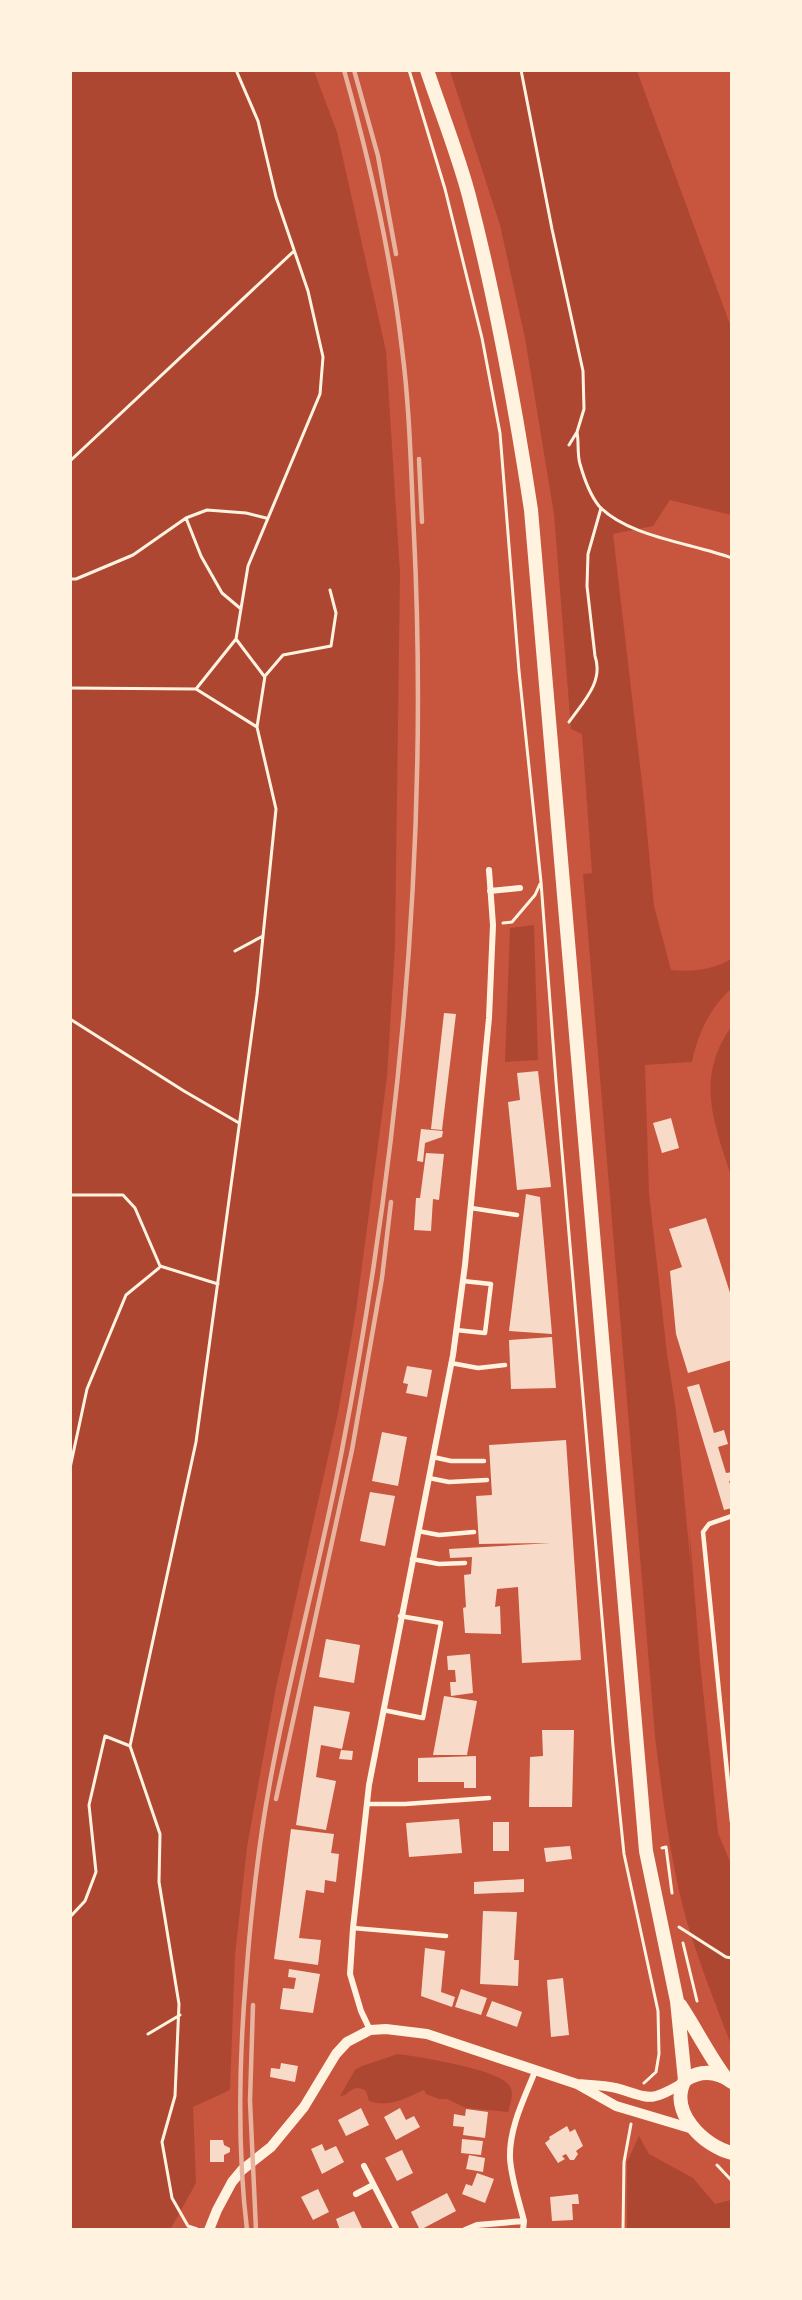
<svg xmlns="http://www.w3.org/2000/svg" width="802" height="2300" font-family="'Nunito Sans',sans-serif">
<rect width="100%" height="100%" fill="#c8553d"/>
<!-- green -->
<path fill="#ae4732" d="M70,71H314L337,132L386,351L400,573L395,945L387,1077L356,1311L338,1413L276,1687L247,1847L235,1955L230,2090L193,2107L196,2183L170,2230L70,2229Z
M450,71H637L731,327V515L670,500L653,526L613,534L644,800L654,906L671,970C692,972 713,970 731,959V989C710,1007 697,1036 692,1062L645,1065L649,1193L667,1354L676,1411L691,1568L689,1523L700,1662L718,1833L731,1864V2045C714,1999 695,1954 683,1907C669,1851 662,1793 655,1736L583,874L592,873L582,734L571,729L554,514L525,338L500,225Z
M534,925L538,1060L505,1062L510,928Z
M731,1027V1176C714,1123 695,1078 731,1027Z
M398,2054C419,2057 498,2069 509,2085C515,2093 510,2104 508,2112L466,2108L447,2099H439L426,2094L424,2090C405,2098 390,2108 369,2101L366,2091C357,2085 352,2089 345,2095L340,2096L355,2070L362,2066Z
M639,2136L649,2154L693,2178L715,2204L731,2200V2229H627V2162Z"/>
<!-- building -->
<path fill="#f7dbc8" d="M444,1013L456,1014L442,1130L431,1129Z
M538,1071L551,1187L517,1190L508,1102L520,1100L517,1073Z
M671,1118L679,1148L662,1153L653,1123Z
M421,1129L443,1131L442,1137L425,1143L423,1162L417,1161Z
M426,1153L444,1154L439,1200L433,1199L431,1231L414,1230L416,1198H420Z
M526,1194L540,1197L552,1334L509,1331Z
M706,1218L732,1299V1360L688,1373L676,1334L670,1271L682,1267L669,1229Z
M552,1337L556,1388L511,1389L509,1340Z
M407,1366L432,1370L427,1397L406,1393L408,1384L403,1383Z
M699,1384L714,1433L724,1430L728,1444L718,1447L726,1473L732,1472V1480L729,1481L732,1490V1508L724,1510L687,1387Z
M382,1432L407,1437L398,1486L372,1481Z
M566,1440L581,1660L522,1663L518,1587L497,1589L495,1607L500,1606L501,1634L465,1633L463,1608L466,1607L464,1575L471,1574L472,1557L450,1558L449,1549L551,1543L479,1544L476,1496L492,1495L489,1445Z
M370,1492L395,1496L385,1546L360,1541Z
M326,1639L360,1645L354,1683L319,1677Z
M470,1654L473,1693L451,1696L450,1682H456L455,1670H448L447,1656Z
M444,1696L477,1701L467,1755H433Z
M314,1706L350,1712L342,1749L321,1745L316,1777L336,1781L326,1830L296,1825Z
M542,1730H574L572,1807H529L530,1757L543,1756Z
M341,1750L353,1751L352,1760L339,1759Z
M476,1756V1788H464V1782H418V1758Z
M459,1819L462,1853L409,1857L406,1823Z
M493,1822H509V1851H493Z
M291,1829L334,1834L331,1853L339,1854L336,1882L325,1880L324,1893L306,1890L299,1938L321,1940L318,1965L274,1959Z
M570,1846L572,1859L546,1862L544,1848Z
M524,1879V1892L474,1894V1882Z
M483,1911L517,1912L514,1960H519L518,1986L480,1984Z
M425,1948L445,1951L441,1992L455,1997L452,2007L421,1996Z
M289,1969L320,1974L313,2013L280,2009L283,1988L294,1989L296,1978L288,1977Z
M563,1978L569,2035L551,2037L547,1980Z
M461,1989L487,1998L481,2015L455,2007Z
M492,2001L522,2012L517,2027L486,2016Z
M281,2063L298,2066L295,2082L270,2077L271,2068L280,2069Z
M361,2108L369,2125L346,2136L338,2120Z
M400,2108L406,2120L414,2116L420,2127L396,2140L384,2117Z
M466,2109L488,2112L485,2138L463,2135L464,2127L453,2126L454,2114L465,2116Z
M567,2126L570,2132L575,2129L583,2146L576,2151L578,2154L574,2160H570L566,2154L562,2156L565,2159L558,2163L545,2143L550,2139L549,2137Z
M462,2139L483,2141L481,2155L461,2153Z
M210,2140H223L224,2145L230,2148V2152L224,2155V2162H210Z
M322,2144L325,2151L336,2146L344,2162L322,2174L311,2149Z
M402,2150L413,2173L397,2181L385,2158Z
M469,2155L485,2158L483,2172L466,2169Z
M477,2173L494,2179L485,2203L462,2194L466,2184L472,2186Z
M318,2189L329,2212L313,2220L301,2197Z
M447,2193L456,2211L420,2230L411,2212Z
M578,2194L579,2204H572L573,2220L552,2221L550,2197Z
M354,2211L362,2228L340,2230L336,2219Z"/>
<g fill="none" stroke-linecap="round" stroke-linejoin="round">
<!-- path -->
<path stroke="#fff3e0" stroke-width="3" d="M409,70L445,189L482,338L500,433L519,671L541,882L556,1082L613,1746L624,1854L658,2011L659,2054L656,2072L644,2083
M521,70L552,229L583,371L584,409L577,432L569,445
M577,432C579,442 577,454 580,464C584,478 590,495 599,506C628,537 692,543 732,558
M70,461L294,251
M70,579H76L133,555L186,518
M241,609L222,593L201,556L186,518L207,510L246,513L266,518
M236,639L264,676
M70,688L196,689L236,639L248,566L320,394L323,357L308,291L276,197L258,121L236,70
M196,689L257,727
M569,722C583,702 604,682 595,656L587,586L588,554L601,508
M503,923L512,922L535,895L540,884
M235,951L263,936
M70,1019L184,1091L239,1123
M70,1195H123L135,1208L160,1266L218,1284
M70,1468L87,1389L126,1295L159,1268
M662,1848L666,1847L672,1893
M70,1917L85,1901L96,1872L89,1805L105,1736L130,1746
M679,1927L726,1957L732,1958
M683,1943L697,2001
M148,2034L180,2015
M717,2165L732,2181
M197,2229L188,2226L172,2198L162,2142L175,2096L179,2004L159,1882L160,1834L130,1746L196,1442L257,995L276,809L257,727L265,676L283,655L331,646L336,613L330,590
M623,2230L624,2162L631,2124"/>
<!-- service -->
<path stroke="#fff3e0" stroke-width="4.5" d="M471,1208L517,1215
M456,1330L485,1333L491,1284L463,1281
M451,1363L478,1368L505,1365
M433,1457L451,1461H484
M429,1478L449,1482L487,1480
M732,1516L709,1524L703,1532L732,1822
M418,1531L439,1535L474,1532
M412,1559L439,1564L465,1563
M383,1710L423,1718L441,1623L400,1616
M367,1804H405L489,1798
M353,1928L446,1936"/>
<!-- minor -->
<path stroke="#fff3e0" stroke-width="6" d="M490,891L520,888
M370,2030L361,2011L350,1974L353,1928L369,1785L453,1355L465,1265L489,1018L493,925L489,870
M364,2166L397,2230
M356,2194L373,2185
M465,2230L477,2225L524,2221
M523,2230L524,2221C519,2201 511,2178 510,2158C509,2127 525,2097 536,2069"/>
<!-- tertiary -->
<path stroke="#fff3e0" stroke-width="10" d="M577,2084C590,2085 604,2085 616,2088C651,2098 649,2103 683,2083
M209,2230L217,2210L232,2182L242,2170L271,2147L304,2107L336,2054L347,2042L370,2030L386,2029L427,2034L577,2084L616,2106L693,2129"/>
<!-- primary -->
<path stroke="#fff3e0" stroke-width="14" d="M427,70C441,112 458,154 469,196C496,300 515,405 531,510L646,1851L677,2001L685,2080
M680,2005C696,2029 708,2054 725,2077
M732,2082C717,2071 701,2070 685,2080C668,2111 703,2146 732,2153"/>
<!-- rail -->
<path stroke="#e9b49f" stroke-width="4.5" d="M354,70L378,156L396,254
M419,459L422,522
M276,1799L352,1450L382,1278L391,1202
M253,2005L250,2101L256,2230
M247,2230C237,2146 239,2061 246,1978C251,1912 258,1847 270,1782C290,1671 321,1561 342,1450C400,1150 429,841 414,535C411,473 410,410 402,349C391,254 370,162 344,70"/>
</g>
<!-- border -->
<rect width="802" height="2300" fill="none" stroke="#fff3e0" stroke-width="144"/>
</svg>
